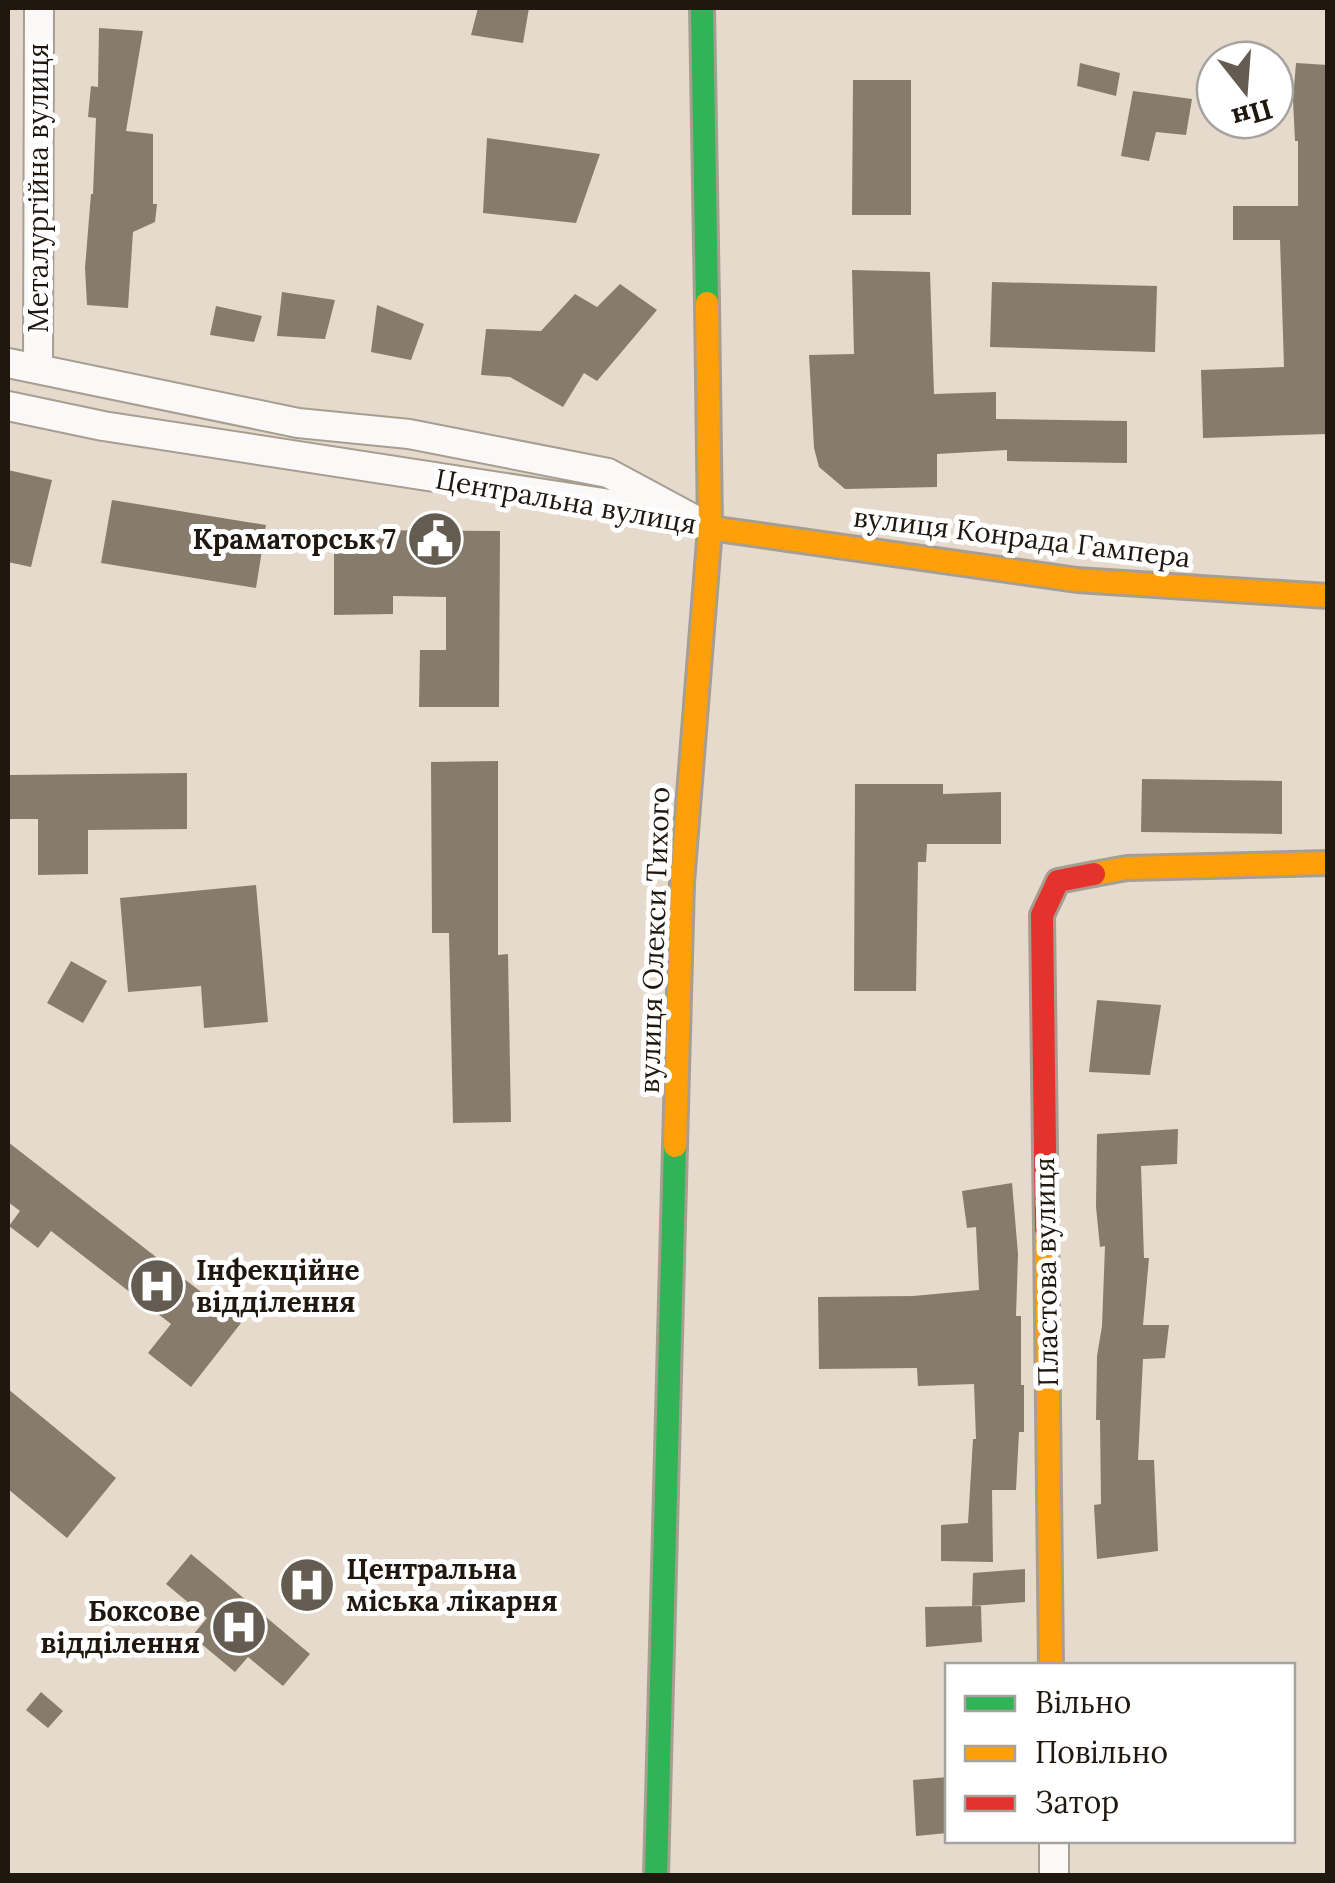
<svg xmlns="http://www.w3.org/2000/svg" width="1335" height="1883" font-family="Lora,serif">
<rect width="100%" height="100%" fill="#e6dacc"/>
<!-- building -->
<path fill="#877c6b" d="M478,8H529L523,43L471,35Z
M99,28L143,31L126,131L153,134V204H157L155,222L133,232L128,308L87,305L85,268L91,194H93L96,118L88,117L91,86L98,87Z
M1080,63L1120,73L1116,96L1077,86Z
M1296,63L1328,65V434L1203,438L1201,370L1284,367L1280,240H1233V206H1298V141H1295L1293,100Z
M853,80H911V215H852Z
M1133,91L1192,99L1186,135L1156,132L1149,161L1121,156Z
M487,138L600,154L576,223L483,213Z
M852,270L930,272L934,394L996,392V419L1127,421V463L1007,461V450L937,454V487L845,489L819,467L814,448L809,355L854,354Z
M992,282L1157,286L1155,352L990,347Z
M620,284L657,310L597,381L584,373L563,407L510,377L481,375L486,329L541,331L575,294L597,307Z
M282,292L335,300L325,339L277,336Z
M377,305L424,324L411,360L371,352Z
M216,306L262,316L254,342L210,335Z
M8,470L52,480L31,567L8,562Z
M112,500L266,525L256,588L101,563Z
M334,530L500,531L499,707H419L420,650H446V597L393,596V614L334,615Z
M498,761V955L508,954L511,1122L453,1123L449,933H432L431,762Z
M187,773V829L88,830V874L38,875V819H10V775Z
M1142,779L1282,781V834L1141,832Z
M855,784H943V794L1001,792V844H927L926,862H918L916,991H854Z
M256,885L268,1022L204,1028L201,986L128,992L120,898Z
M71,961L107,981L83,1023L47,1003Z
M1097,1000L1161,1005L1150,1075L1089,1072Z
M1178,1129L1177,1164L1141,1166L1144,1258H1149L1143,1325H1169L1165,1358L1143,1359L1138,1460H1154L1158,1551L1097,1559L1094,1505L1101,1504L1100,1420H1096L1097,1356L1102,1326L1105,1246L1100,1247L1096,1207L1097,1134Z
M8,1142L241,1323L191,1387L148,1353L171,1324L51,1231L38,1248L9,1226L20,1211L8,1202Z
M1012,1183L1018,1254L1016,1316H1021V1385H1024V1432H1019L1016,1490H992L993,1562L941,1561V1525L968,1523L973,1439H976L974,1384L918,1386L917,1368L819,1369L818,1297L913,1296L979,1290L976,1227L967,1228L962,1191Z
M8,1389L116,1478L67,1538L8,1489Z
M191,1554L310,1654L283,1686L248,1657L235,1672L192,1636L207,1618L166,1584Z
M1025,1569V1602L972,1606L973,1573Z
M981,1606L982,1642L926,1647L925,1607Z
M41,1692L63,1711L48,1728L26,1710Z
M948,1777V1833L916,1836L913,1780Z"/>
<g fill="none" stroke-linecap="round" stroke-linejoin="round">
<!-- street casing -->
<g stroke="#a79e92" stroke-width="32">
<path id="street" d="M8,363L298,423L409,434L608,473L710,528
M38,369L39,8
M8,406L103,426L610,504L671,519
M1054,1840V1876"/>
</g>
<!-- fast casing -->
<g stroke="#a79e92" stroke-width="28">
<path id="fast" d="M702,8L707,303
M656,1876L675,1146"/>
</g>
<!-- slow casing -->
<g stroke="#a79e92" stroke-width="28">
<path id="slow" d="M710,528L1077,580L1328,596
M1094,874L1127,868L1328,863
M675,1146L682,883L710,528L707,303
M1046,1229L1051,1666"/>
</g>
<!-- jam casing -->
<g stroke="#a79e92" stroke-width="28">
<path id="jam" d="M1046,1229L1042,915L1058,881L1094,874"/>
</g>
<!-- street -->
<use href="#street" stroke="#fbf9f7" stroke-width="28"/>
<!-- fast -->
<use href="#fast" stroke="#30b455" stroke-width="22"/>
<!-- slow -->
<use href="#slow" stroke="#ff9f0a" stroke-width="22"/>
<!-- jam -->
<use href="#jam" stroke="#e5322d" stroke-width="22"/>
</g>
<!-- icons -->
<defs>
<g id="civic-disc" transform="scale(2.875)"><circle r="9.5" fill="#655c51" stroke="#fff"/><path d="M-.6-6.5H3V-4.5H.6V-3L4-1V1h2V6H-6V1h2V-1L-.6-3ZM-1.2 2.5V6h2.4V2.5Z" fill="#fff"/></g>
<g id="hospital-disc" transform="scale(2.875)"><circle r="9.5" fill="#655c51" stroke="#fff"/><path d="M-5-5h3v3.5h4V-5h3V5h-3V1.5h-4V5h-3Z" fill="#fff"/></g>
</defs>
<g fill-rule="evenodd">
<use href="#civic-disc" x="435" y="539"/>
<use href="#hospital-disc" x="157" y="1286"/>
<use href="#hospital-disc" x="307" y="1585"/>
<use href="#hospital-disc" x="239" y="1627"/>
</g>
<g text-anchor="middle" stroke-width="10" stroke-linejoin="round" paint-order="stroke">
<!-- street labels -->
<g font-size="28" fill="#20180f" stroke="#fff">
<text transform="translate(38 188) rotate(-90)" y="10">Металургійна вулиця</text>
<text transform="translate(566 501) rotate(10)" y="10">Центральна вулиця</text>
<text transform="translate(1022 537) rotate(7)" y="10">вулиця Конрада Гампера</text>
<text transform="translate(654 940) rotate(-88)" y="10">вулиця Олекси Тихого</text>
<text transform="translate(1046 1272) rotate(-91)" y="10">Пластова вулиця</text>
</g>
<!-- poi labels -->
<g font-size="28" font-weight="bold" fill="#20180f" stroke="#fff" text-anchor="end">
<text x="396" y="549">Краматорськ 7</text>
<text x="196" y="1280" text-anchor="start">Інфекційне<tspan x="196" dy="32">відділення</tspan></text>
<text x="346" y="1579" text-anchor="start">Центральна<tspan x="346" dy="32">міська лікарня</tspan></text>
<text x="200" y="1621">Боксове<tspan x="200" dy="32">відділення</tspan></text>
</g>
</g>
<!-- border -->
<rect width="1335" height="1883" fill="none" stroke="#20180f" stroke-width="20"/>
<!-- legend -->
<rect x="945" y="1663" width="350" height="180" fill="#ffffff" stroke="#a6a39f" stroke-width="2.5"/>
<rect x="965" y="1696" width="50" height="15" fill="#30b455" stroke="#a6a39f" stroke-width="2.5"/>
<text x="1035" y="1713" font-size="30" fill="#20180f">Вільно</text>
<rect x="965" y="1746" width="50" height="15" fill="#ff9f0a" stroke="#a6a39f" stroke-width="2.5"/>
<text x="1035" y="1763" font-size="30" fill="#20180f">Повільно</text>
<rect x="965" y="1796" width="50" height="15" fill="#e5322d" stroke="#a6a39f" stroke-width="2.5"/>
<text x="1035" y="1813" font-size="30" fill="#20180f">Затор</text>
<!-- north arrow -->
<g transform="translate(1245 90) rotate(163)"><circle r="48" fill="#ffffff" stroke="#a6a39f" stroke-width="2.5"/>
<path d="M0-8L18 38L0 25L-18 38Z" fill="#655c51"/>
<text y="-15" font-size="28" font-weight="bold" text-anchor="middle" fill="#20180f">Пн</text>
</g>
</svg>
